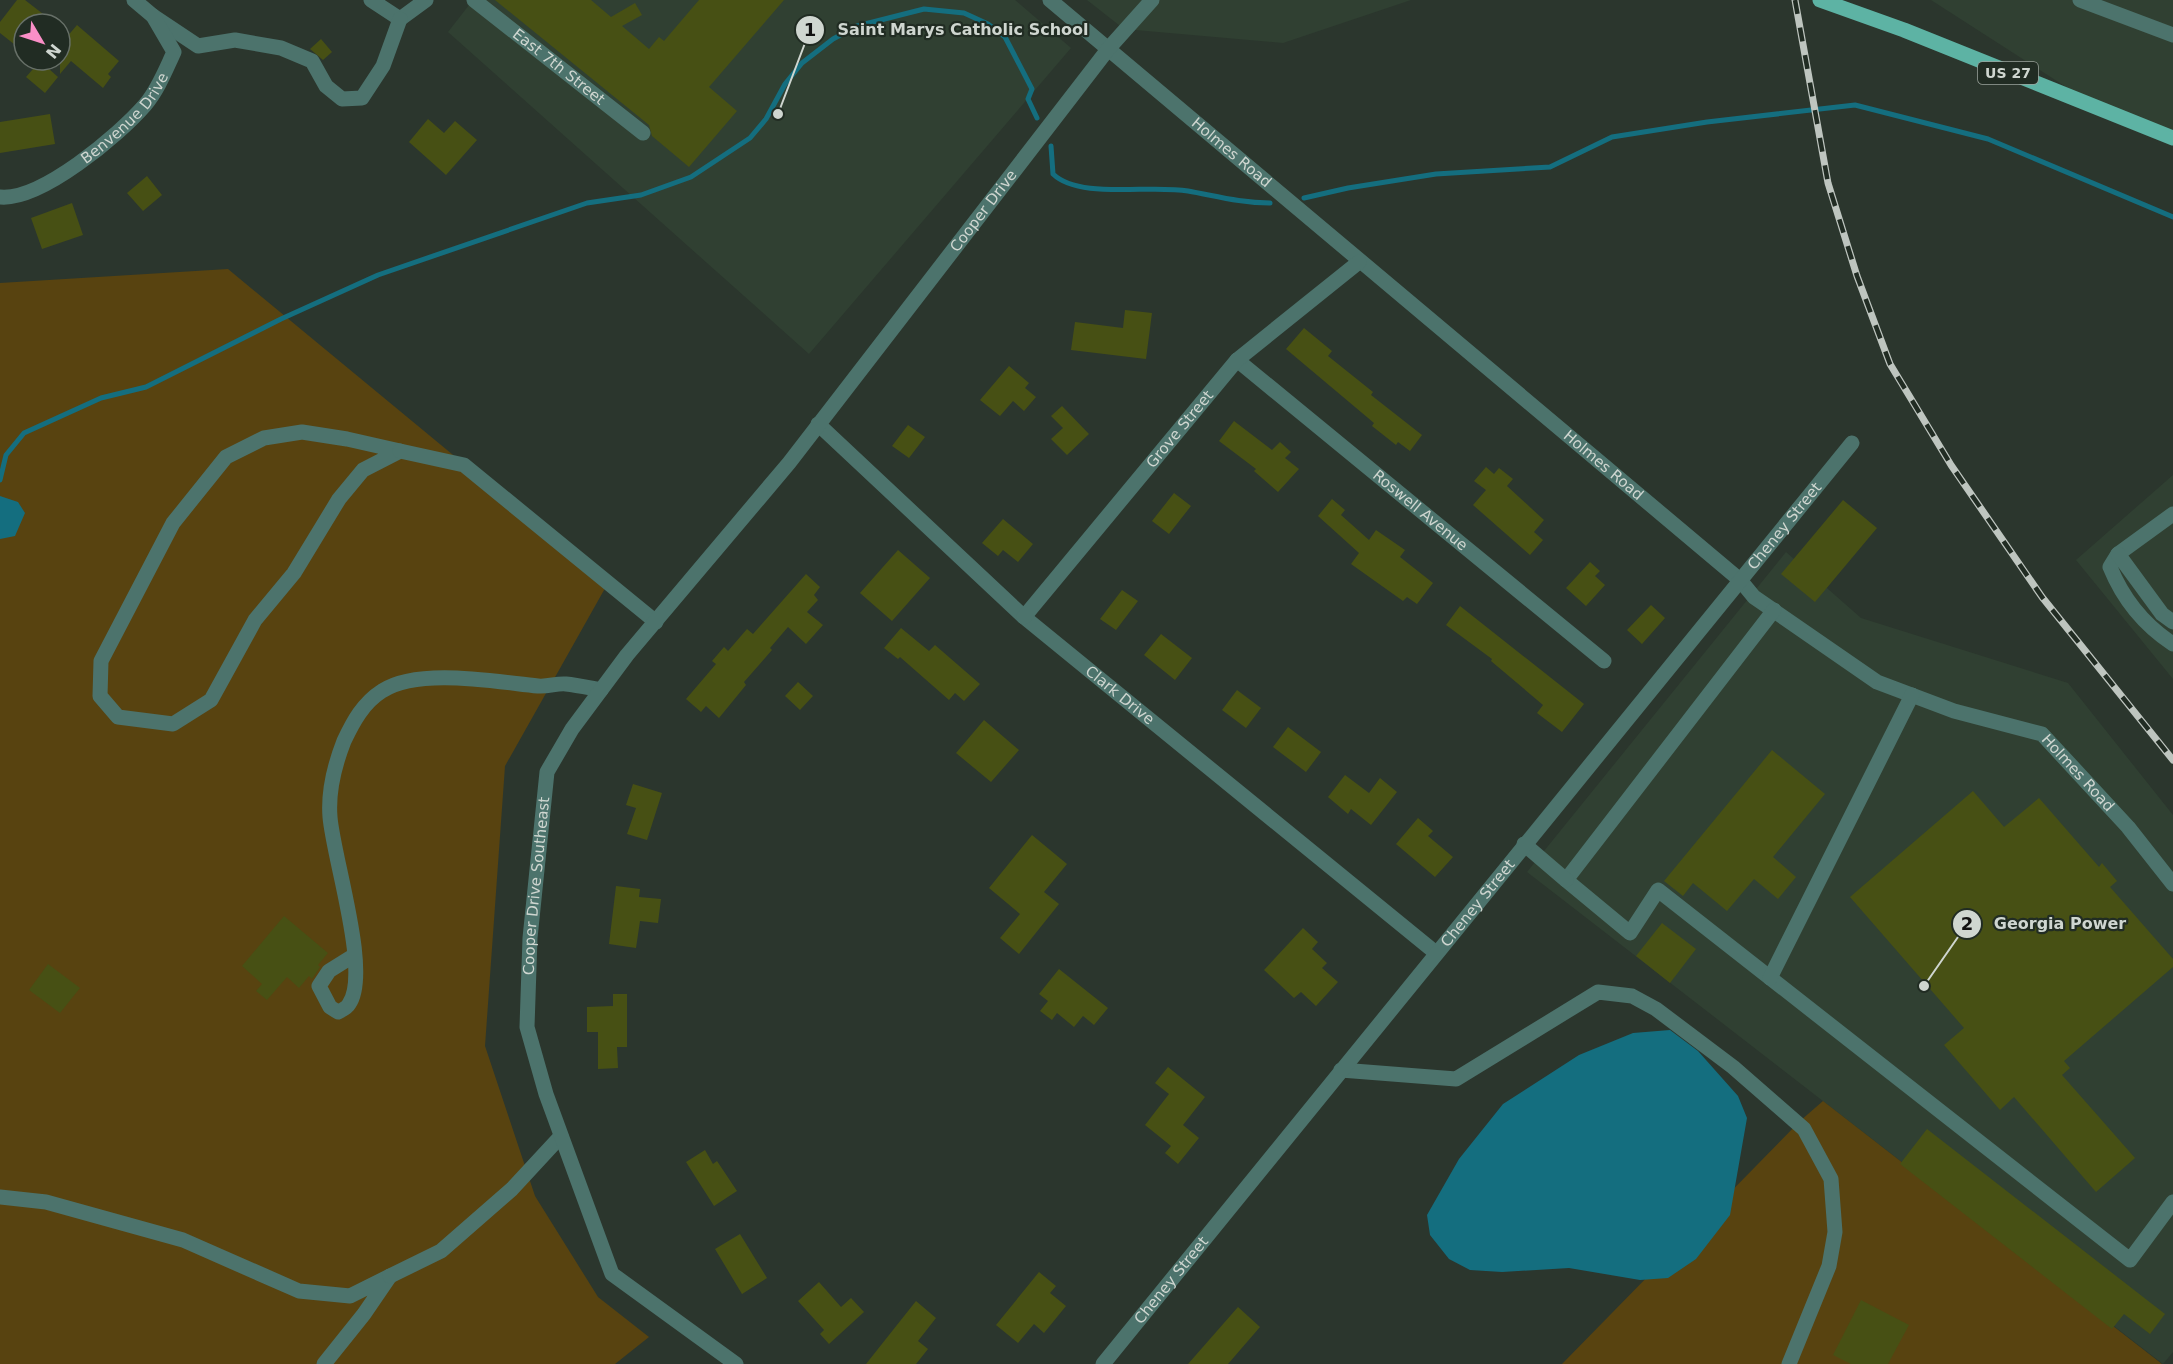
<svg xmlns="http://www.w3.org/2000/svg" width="2173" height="1364" font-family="'DejaVu Sans',sans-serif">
<rect width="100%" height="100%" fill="#2b362d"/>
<!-- built -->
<path fill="#304032" d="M473,0H1015L1071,48L809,354L448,32Z
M1087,0H1411L1283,43L1124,29Z
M1931,0H2173V138L2102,110Z
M2173,475V679L2076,560Z
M1786,552L1861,618L2068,683L2173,815V1352L2163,1364L1527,872Z"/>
<!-- green -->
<path fill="#584310" d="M228,269L608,583L505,766L485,1046L535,1196L598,1297L649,1337L615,1364H0V283Z
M1823,1101L2162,1364H1562L1800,1121Z"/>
<!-- water -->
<path fill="#146e7f" d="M0,496L18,502L25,513L15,536L0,539Z
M1670,1030L1698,1051L1738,1096L1747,1118L1730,1215L1696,1259L1668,1278L1640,1280L1569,1268L1502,1272L1470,1270L1449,1259L1430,1235L1427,1215L1459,1159L1503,1104L1579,1055L1633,1033Z"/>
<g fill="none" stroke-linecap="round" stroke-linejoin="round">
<!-- stream -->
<path stroke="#146e7f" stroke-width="5" d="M1051,146L1053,174C1080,200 1150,184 1188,191C1216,196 1241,203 1270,203
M1304,198L1348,188L1436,174L1550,167L1612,137L1707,122L1855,105L1988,139L2173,217
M0,480L6,455L24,433L101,398L146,387L281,319L378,275L587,203L641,195L691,177L750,138L766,119L785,84L802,63L833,39L857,26L924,9L964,13L988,24L1005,37L1032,89L1028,99L1037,118"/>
</g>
<!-- building -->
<path fill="#475014" d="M17,0H25L56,24H24V52L0,33V22Z
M495,0H591L611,17L635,3L642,15L622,26L649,49L659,37L664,41L699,0H784L709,87L737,111L689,167L652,136L649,125Z
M77,25L119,61L108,74L111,77L103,88L71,61L60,74V45Z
M321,39L332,52L323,60L310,49Z
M40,61L58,77L45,93L26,77Z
M50,114L55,144L0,153V122Z
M428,119L444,133L455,121L477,140L446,175L409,142Z
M147,176L162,195L143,211L127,193Z
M72,203L83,235L42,249L31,218Z
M1125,310L1152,313L1146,359L1071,350L1075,322L1123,328Z
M1304,328L1332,351L1328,356L1373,392L1371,395L1422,435L1410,451L1398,442L1396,445L1372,426L1374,423L1286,349Z
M1009,366L1029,383L1025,388L1036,397L1024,411L1013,401L1000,416L980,400Z
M1062,406L1089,434L1067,455L1051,439L1063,428L1051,416Z
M1234,421L1272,450L1280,442L1291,452L1285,458L1299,469L1278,492L1254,471L1256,469L1219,441Z
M908,425L925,437L909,458L892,446Z
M1486,467L1494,474L1499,468L1513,479L1507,486L1544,520L1534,532L1543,540L1530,555L1473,505L1486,490L1474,481Z
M1174,493L1191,506L1169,534L1152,521Z
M1332,499L1345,510L1341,515L1369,540L1376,530L1405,550L1400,557L1433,583L1417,604L1407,597L1403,601L1351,564L1359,553L1318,516Z
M1843,500L1877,528L1815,602L1781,574Z
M1003,519L1033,544L1018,562L1003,550L998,556L982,543Z
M898,550L930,578L892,621L860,593Z
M1590,562L1600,571L1595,576L1605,585L1586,606L1566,588Z
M806,574L820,587L814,595L818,600L807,612L823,625L806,644L788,627L770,648L772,650L744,682L746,685L719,718L706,706L701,712L686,699L716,664L712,661L724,647L728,651L747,629L753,634Z
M1122,590L1138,601L1116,630L1100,619Z
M1651,605L1665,618L1642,644L1627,630Z
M1460,606L1584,704L1562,732L1537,713L1543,705L1491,661L1492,659L1446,625Z
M901,628L929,651L935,645L980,684L964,701L955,693L949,700L900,657L898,659L884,648Z
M1161,634L1192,658L1175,680L1144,655Z
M798,682L813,696L800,710L785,696Z
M1237,690L1261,708L1246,728L1222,710Z
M984,720L1019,750L991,782L956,753Z
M1288,727L1321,752L1306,772L1273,747Z
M1772,750L1825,794L1773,857L1796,877L1778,899L1754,879L1727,911L1693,883L1683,896L1664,881Z
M1345,775L1369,793L1380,778L1397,792L1371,825L1351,809L1348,814L1328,797Z
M633,784L662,793L647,840L627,834L636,808L626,805Z
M1973,791L2004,827L2039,798L2099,867L2102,863L2117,881L2110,887L2173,959V967L2064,1061L2070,1068L2062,1075L2135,1158L2096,1192L2014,1097L2000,1110L1944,1045L1964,1028L1850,897Z
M1418,818L1433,831L1428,836L1453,857L1435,877L1396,844Z
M1032,835L1067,864L1044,892L1059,904L1019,954L1000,938L1020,914L989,888Z
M616,886L640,889L639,897L661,899L658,923L640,921L636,948L609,944Z
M284,916L328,953L318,965L320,967L312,979L309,976L299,988L287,977L267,1000L256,991L262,984L242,966Z
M1662,923L1696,949L1670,983L1636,956Z
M1303,928L1318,942L1312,949L1327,963L1322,968L1338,982L1316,1006L1301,992L1294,998L1264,970Z
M48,964L80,988L60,1013L29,990Z
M1059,969L1108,1008L1094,1025L1083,1016L1074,1027L1057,1013L1052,1020L1040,1011L1048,1001L1039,994Z
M613,994H627V1047H617L618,1068L598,1069V1032H587V1007L613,1006Z
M1168,1067L1205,1097L1183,1125L1199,1138L1178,1164L1165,1153L1171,1146L1145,1125L1169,1094L1155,1083Z
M1927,1129L2165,1314L2150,1334L2124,1314L2112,1329L1900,1164Z
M705,1150L713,1164L717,1161L737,1191L714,1206L686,1162Z
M740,1234L767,1278L742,1294L715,1249Z
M1039,1272L1056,1286L1050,1293L1066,1306L1044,1333L1034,1324L1018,1343L996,1325Z
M819,1282L841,1307L851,1298L864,1312L829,1344L820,1334L824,1330L798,1301Z
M1861,1300L1909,1325L1888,1364H1851L1833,1355Z
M916,1301L936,1318L918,1341L928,1349L916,1364H866Z
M1238,1307L1260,1327L1228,1364H1188Z"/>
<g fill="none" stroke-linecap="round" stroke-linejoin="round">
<!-- minor -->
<g stroke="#4c736c" stroke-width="15">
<path d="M371,0L400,19L426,0"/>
<path id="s1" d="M474,0L643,133"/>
<path id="s2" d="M1050,0L1740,580L1754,597L1877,682L1954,711L2042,734L2128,827L2173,884"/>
<path d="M2080,0L2173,35"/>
<path d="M153,16L198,46L235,40L281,48L312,61L326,86L342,99L362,98L383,66L400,19"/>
<path id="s3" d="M0,197C41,201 119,135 145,105C158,90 166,69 174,52L153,16L134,0"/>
<path id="s4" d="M1237,360L1604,661"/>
<path id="s5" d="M818,424L1024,617L1436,953"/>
<path d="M302,432L347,439L400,451L363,470L339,499L294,573L255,620L211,700L173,724L118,717L100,696L101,661L173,523L226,457L264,438Z"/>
<path d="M400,451L464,465L656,622"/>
<path d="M2173,514L2118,554L2110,567C2123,599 2144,625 2173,644"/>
<path d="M2118,554L2162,614L2173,622"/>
<path d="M1774,610L1566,880L1630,933L1658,890L2130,1260L2173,1202"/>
<path id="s6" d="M1024,617L1237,360L1359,262"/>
<path d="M1524,844L1566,880"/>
<path d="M353,956L329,971L319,986L330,1007L338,1012C342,1010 347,1008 349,1004C371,973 333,857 330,817C328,792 335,764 344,741C353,722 363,703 382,691C418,667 497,682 538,686C548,687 557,683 566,684C577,685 590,688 601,690"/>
<path d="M1770,978L1912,695"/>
<path d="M1341,1070L1456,1079L1598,992L1632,996L1656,1009L1733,1067L1804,1129L1831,1179L1835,1232L1829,1266L1789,1364"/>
<path d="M0,1197L46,1202L183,1240L299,1291L350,1296L390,1276L364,1314L324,1364"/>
<path d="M390,1276L441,1251L512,1189L561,1136"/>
<path id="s7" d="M736,1364L612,1274L546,1094L527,1027L530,938L547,772L572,729L627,655L789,463L1109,48L1152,0"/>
<path id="s8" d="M1103,1364L1852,443"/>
</g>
<!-- major -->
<path stroke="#5db3a4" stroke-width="15" d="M1820,0L1904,30L2173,138"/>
<!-- rail casing -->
<g stroke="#bec5bf" stroke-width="7">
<path id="rail" d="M1795,0L1828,183L1857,276L1890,364L1951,465L2042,597L2173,760"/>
</g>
<!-- rail -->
<use href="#rail" stroke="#212c23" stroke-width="4.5" stroke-dasharray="14" stroke-linecap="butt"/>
</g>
<g text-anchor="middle" stroke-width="4.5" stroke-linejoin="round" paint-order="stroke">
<!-- shield labels -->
<rect fill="#212c23" stroke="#9ba39c" stroke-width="1.5" x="1978" y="62" width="60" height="22" rx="4.5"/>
<g font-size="14" font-weight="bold" fill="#cfd6d0">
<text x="2008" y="78">US 27</text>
</g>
<!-- street labels -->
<g font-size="15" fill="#cfd6d0" stroke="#212c23">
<text dy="5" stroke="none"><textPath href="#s1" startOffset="108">East 7th Street</textPath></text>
<text dy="5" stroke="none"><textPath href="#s3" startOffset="152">Benvenue Drive</textPath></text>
<text dy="5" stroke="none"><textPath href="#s2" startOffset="237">Holmes Road</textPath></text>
<text dy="5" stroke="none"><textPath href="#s7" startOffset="1382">Cooper Drive</textPath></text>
<text dy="5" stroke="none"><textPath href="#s6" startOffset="244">Grove Street</textPath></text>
<text dy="5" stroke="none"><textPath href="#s2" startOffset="723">Holmes Road</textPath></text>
<text dy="5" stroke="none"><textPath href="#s4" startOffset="237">Roswell Avenue</textPath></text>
<text dy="5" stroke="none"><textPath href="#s8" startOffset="1080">Cheney Street</textPath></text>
<text dy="5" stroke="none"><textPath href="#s5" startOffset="406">Clark Drive</textPath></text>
<text dy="5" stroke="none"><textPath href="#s2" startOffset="1299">Holmes Road</textPath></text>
<text dy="5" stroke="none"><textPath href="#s7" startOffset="556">Cooper Drive Southeast</textPath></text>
<text dy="5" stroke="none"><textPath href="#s8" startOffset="594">Cheney Street</textPath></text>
<text dy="5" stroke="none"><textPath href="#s8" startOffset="108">Cheney Street</textPath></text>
</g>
</g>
<!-- callouts -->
<path fill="none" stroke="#cfd6d0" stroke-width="2" d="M778 114L810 30M1924 986L1967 924"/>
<g fill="#cfd6d0" stroke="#212c23" stroke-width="2">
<circle cx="778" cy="114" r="6"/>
<circle cx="1924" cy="986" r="6"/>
<circle cx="810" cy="30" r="15"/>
<circle cx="1967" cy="924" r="15"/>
</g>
<g font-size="18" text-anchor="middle" font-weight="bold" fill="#111">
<text x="810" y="36">1</text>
<text x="1967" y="930">2</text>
</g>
<g font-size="16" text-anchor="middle" font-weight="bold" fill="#cfd6d0" stroke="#212c23" stroke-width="4.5" stroke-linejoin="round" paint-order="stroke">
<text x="963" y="35">Saint Marys Catholic School</text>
<text x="2060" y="929">Georgia Power</text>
</g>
<!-- north arrow -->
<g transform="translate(42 42) rotate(129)"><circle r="28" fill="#212c23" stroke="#677068" stroke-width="1.5"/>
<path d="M0-4.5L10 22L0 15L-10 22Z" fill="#fa8fc7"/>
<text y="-9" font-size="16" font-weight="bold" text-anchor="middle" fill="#cfd6d0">N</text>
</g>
</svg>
